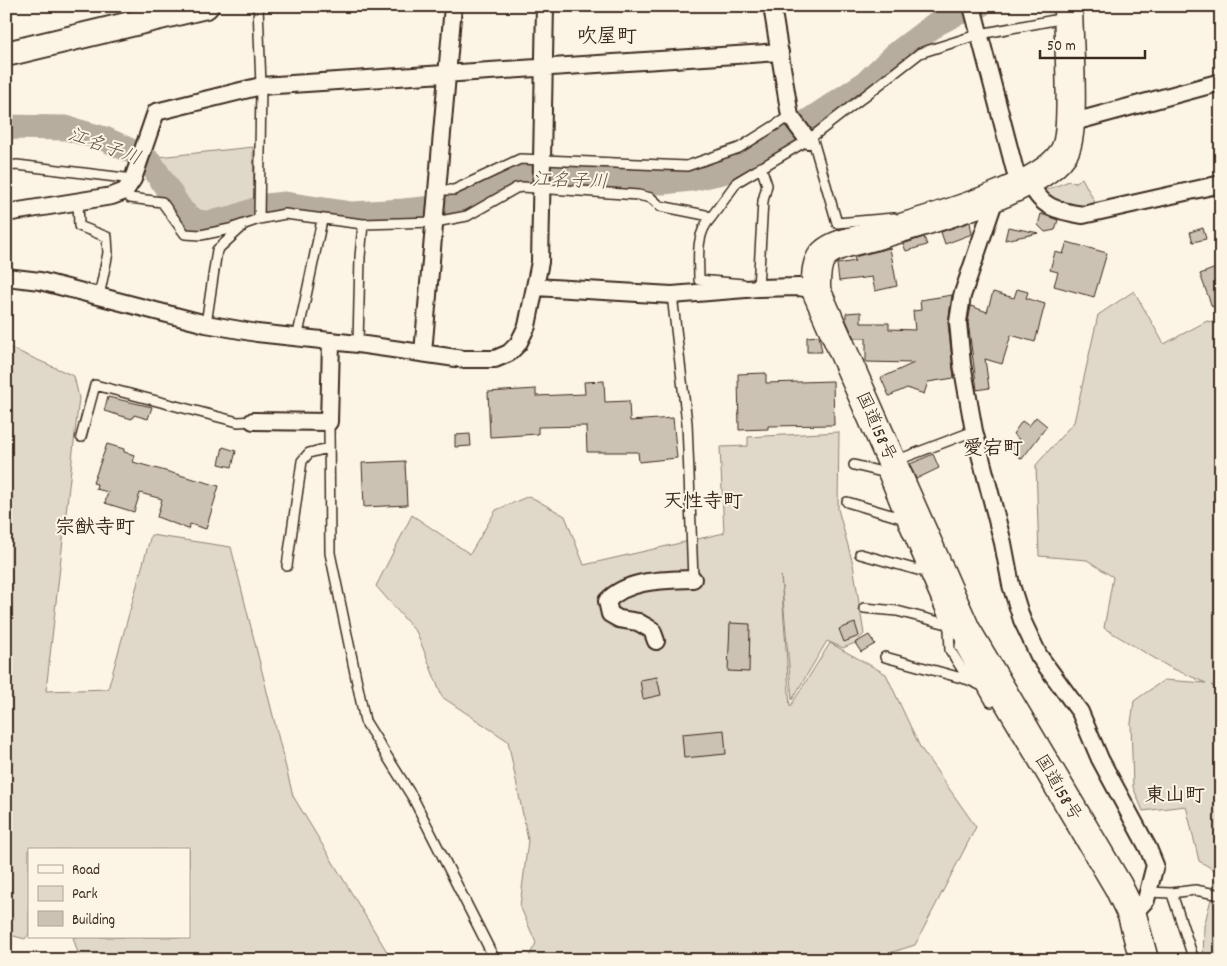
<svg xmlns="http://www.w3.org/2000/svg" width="1227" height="966" font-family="Dekko,'Klee One',sans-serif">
<rect width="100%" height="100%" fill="#fcf5e5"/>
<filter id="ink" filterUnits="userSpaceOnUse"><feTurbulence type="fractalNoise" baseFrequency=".02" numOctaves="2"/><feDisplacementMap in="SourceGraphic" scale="10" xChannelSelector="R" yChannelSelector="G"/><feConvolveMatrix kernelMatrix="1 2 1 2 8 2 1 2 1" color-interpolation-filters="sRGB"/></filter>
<g filter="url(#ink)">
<!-- green -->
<path fill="#e0d8c8" stroke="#8e8173" d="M253,147L254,202C244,205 232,212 221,214C190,219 173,178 158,157Z
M1082,178L1098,208L1080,209L1044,196V191L1069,181L1075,183Z
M1134,291L1164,344L1207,321L1221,324V689L1211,685L1221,692V960H1203L1204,926L1218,872L1199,861L1186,806L1143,811L1133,787L1131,723L1134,701L1164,680L1206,683L1169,667L1104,628L1113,577L1087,560L1039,556L1036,465L1074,422L1098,315Z
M6,346L74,376L79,398L46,691L108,689L151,535L231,547L293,796L392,960H80L73,937H189V850H29V934L25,939L6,934Z
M839,432L838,509L853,564L864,634L855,643L843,648L827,641L792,700L781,576L790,707L830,643L886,674L920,747L976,827L915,945L867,960H527L536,943L520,906L528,840L508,741L442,697L417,633L376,586L412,515L470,554L496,510L529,496L565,516L584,565L724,533L720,447L748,446V437Z"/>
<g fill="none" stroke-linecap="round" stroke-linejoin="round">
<!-- river -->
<path stroke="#b7ad9e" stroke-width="25" d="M6,127L66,128L105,139L133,152L150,162L185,216L194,222L209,223L233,218L266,206L285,204L352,214L403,211L465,205L526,175L663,182L691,179L722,172L744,164L866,83L895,55L936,24L957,13L979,6"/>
</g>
<!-- building -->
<path fill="#ccc2b3" stroke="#3b2a1e" d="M1041,214L1058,220L1055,230L1045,232L1038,225Z
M970,222L972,234L945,244L941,232Z
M1008,227L1039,233L1005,240Z
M1203,228L1206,239L1193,242L1190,232Z
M924,237L927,245L906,251L903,244Z
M1067,242L1107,253L1094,297L1054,286L1058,272L1050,270L1055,252L1063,254Z
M890,248L897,286L875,291L872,277L839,281L837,264L855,261L854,257Z
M1221,266V303L1212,307L1200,274Z
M1017,289L1028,292L1026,298L1045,304L1035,342L1011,335L1002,364L985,359L989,388L977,390L968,322L971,306L987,312L993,292L1014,298Z
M952,295L948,323L954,378L928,382L924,394L907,388L889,396L881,378L914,363L866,362V338H854L846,320V313L861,312V323H889V329L915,330L913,311L921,310L920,300Z
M819,336L822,352H807V337Z
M766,373V383L833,381L834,425L768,426V429L739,430L738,374Z
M604,381L605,402L629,401L630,421L673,418L677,458L639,462L638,452H587L586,426L538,427V434L490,437L488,392L536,389V396L585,394L584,382Z
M108,397L152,407L148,419L134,415L132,419L104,411Z
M1036,417L1047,426L1022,459L1010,450L1019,439L1013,434L1022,421L1029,426Z
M470,434L471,446L455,447V435Z
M107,444L124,449V452L135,455L133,462L219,486L206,529L190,524L188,529L157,517L162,499L140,493L134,512L105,503L108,492L96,489L97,484L93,483Z
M223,447L236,451L232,467L219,464Z
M933,454L939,468L916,479L910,464Z
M405,461L407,505L364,507L362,463Z
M730,623L750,624L749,672L728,671Z
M855,623L859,636L844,642L839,629Z
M869,635L875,644L861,652L855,643Z
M657,677L661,695L643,699L640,680Z
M724,730L726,754L684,758L682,734Z"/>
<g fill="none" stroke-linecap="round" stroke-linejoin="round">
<!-- lane casing -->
<g stroke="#3b2a1e" stroke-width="12">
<path id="lane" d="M258,6L261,86L259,219
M1070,8L1097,6
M812,137L837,223L894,218
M6,166L17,165L133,179
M438,190H454L520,159L687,166L739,148L790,116
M125,191L130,198L162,202L185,234L201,235L230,229L259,219L285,214L363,224L435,222L467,216L516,188L522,187L638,195L651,198L660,206L705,215L710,219L737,182L808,140L920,53L980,34L1065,18
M78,200L79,226L107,237L108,253L99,296
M710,219C695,235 699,260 699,280L743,284
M755,287L758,288L763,201L767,185L761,167
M672,295L687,423L693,579
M206,324L217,250L242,227
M297,339L322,220
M358,344L360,257L363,224
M329,422L330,553L365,721L413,798L495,960
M81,437L95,385L238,422L253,421
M895,461L974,431
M854,465L882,472L901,518
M847,502L901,518L949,629L950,650L969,680L982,686
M860,554L925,572
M287,566L302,461L309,453L328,448
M864,608L897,611L947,624
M961,638L960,647L991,702
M885,657L969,680
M1148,892L1171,893L1173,897L1194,960
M1171,893L1195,890L1221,895"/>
</g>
<!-- street casing -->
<g stroke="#3b2a1e" stroke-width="20">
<path id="street" d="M772,6L790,116L808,140
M972,6L1019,186
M1070,123L1221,82
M1030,181C1039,207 1057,211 1083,215L1221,184
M996,196L962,296L958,322L962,364L974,431L1003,543L1011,585L1022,620L1039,656L1080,712L1100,759L1148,848L1155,865L1146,900L1132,915
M6,213L112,196L125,191L133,179L156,112L261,86L780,52
M6,277L40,281L206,324L257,333L358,344L463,359H495L509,353L518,344L527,326L540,262L545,6
M535,287L672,295L758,288L799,287L816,290
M423,353L453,6
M253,421L329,422L331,342
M656,641L652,630L638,622L619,619L610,614L607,601C628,579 664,580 693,579"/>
</g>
<!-- secondary casing -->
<g stroke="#3b2a1e" stroke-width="28">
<path id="secondary" d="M6,54L206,6"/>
</g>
<!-- highway casing -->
<g stroke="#3b2a1e" stroke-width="31">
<path id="highway" d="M1068,6C1068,35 1076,128 1065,150C1046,190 916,223 874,236C859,240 835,243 824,254C815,263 816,278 816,290L966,630L1118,886L1132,915L1144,960"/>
</g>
<!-- lane -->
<use href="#lane" stroke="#fcf5e5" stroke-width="9"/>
<!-- street -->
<use href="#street" stroke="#fcf5e5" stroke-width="16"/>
<!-- secondary -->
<use href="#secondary" stroke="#fcf5e5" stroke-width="24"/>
<!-- highway -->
<use href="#highway" stroke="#fcf5e5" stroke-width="28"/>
</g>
</g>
<g text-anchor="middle" stroke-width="4" stroke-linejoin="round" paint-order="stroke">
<!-- street labels -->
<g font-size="18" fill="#3b2a1e" stroke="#fcf5e5">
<text transform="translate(877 426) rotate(66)" y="6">国道158号</text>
<text transform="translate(1059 787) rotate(59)" y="6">国道158号</text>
</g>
<!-- water labels -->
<g font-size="19" font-style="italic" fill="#605144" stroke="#fcf5e5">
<text transform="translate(105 145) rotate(20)" y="7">江名子川</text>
<text transform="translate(570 179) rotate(2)" y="7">江名子川</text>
</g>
<!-- quarter labels -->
<g font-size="20" font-weight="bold" fill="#3b2a1e" stroke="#fcf5e5">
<text x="607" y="42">吹屋町</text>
<text x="993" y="454">愛宕町</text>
<text x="703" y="507">天性寺町</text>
<text x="95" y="533">宗猷寺町</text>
<text x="1175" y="801">東山町</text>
</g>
</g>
<!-- margin -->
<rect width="1227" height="966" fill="none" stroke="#fcf5e5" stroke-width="25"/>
<rect x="12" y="12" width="1202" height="941" fill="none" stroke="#3b2a1e" stroke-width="2" filter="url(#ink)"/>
<!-- legend -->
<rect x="28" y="848" width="162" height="90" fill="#fcf5e5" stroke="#afa495"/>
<rect x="38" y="865" width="25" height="8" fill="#fcf5e5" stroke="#afa495"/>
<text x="72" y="874" font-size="15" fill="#3b2a1e">Road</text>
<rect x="38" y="886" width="25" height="15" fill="#e0d8c8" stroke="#afa495"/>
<text x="72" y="898" font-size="15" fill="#3b2a1e">Park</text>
<rect x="38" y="911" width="25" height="15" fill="#ccc2b3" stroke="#afa495"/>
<text x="72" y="924" font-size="15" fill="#3b2a1e">Building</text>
<!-- scale -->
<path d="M1040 50v8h105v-8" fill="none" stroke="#3b2a1e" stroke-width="2.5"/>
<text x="1047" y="50" font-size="15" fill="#3b2a1e" stroke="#fcf5e5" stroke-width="4" paint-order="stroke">50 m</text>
</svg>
